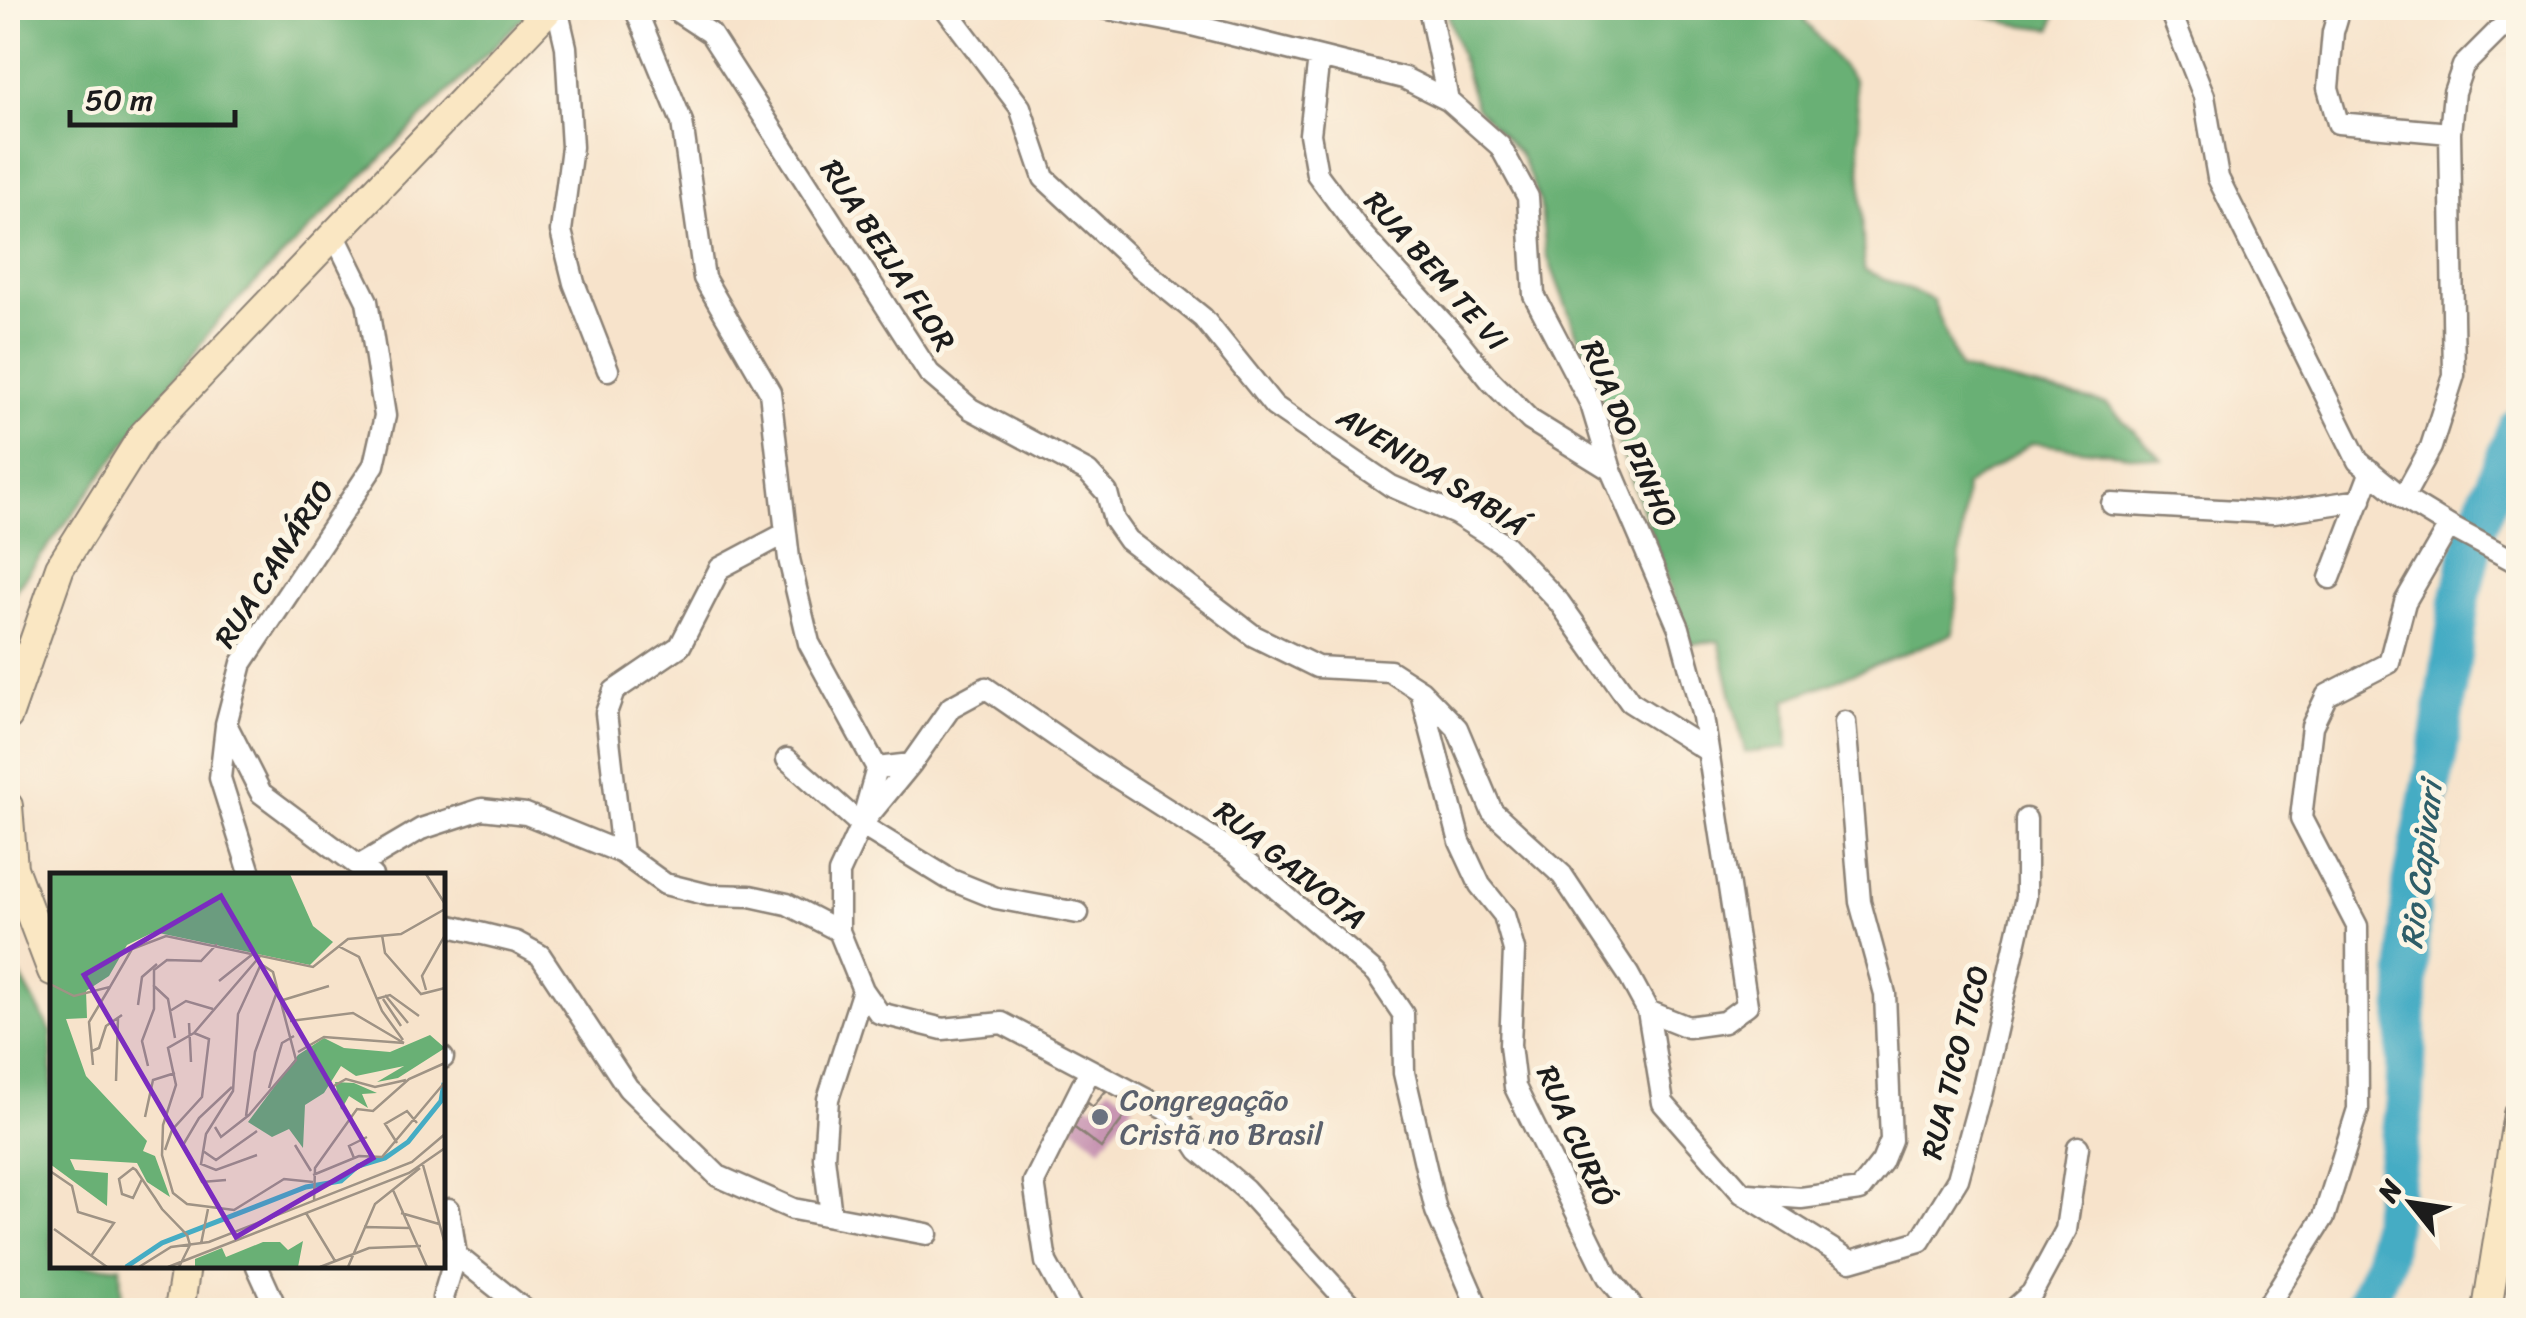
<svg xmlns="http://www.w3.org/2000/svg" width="2526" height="1318" font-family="Sriracha,sans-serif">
<rect width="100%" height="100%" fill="#fcf5e5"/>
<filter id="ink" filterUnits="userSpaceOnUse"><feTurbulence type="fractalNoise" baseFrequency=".01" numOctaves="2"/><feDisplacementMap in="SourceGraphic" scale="20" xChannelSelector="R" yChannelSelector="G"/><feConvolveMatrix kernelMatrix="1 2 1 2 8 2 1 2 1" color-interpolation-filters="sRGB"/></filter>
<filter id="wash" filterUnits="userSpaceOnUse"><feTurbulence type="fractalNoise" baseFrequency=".0048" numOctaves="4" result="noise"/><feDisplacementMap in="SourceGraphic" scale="40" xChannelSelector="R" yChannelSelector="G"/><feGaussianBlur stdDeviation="2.25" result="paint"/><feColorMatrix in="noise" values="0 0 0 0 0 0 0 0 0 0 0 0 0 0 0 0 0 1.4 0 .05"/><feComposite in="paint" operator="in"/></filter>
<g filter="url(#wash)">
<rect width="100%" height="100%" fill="#f7e3cb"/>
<!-- forest -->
<path fill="#69b075" stroke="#426648" stroke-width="2.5" d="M8,8H533L220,318L8,600Z
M1448,8H1801L1806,23L1854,80L1859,119L1864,270L1933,300L1959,369L2107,404L2162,459L2032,443L1966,486L1953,634L1786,700L1788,748L1745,753L1719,641L1690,644L1628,469L1546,253L1540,202L1520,154L1476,107L1449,18Z
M1955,8H2057L2052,29L2013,24Z
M8,954L52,1033V1266H120L122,1310H8Z"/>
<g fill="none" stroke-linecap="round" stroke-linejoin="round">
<!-- river -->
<path stroke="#45acc4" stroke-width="40" d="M2363,1310L2384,1261L2405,1100L2411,889L2438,752L2460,601L2477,525L2518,427"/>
</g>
<g id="blocks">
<!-- building -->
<path fill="#c895b2" d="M1109,1087L1134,1104L1101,1148L1072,1126L1077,1118L1073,1116L1080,1107L1083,1109L1088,1103L1093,1107Z"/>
</g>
</g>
<g filter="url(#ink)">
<use href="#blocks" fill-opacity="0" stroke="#8a8074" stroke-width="2.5"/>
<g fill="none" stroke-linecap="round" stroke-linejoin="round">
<!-- street casing -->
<g stroke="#8a8074" stroke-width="25">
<path id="street" d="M557,8L566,47L572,147L561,231L574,283L608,370
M635,8L682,122L704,278L770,392L789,559L809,643L877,768
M672,8L710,33L929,373L971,409L1088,472L1107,493L1114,520L1128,540L1254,636L1317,667L1390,671L1421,691L1457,728L1492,811L1562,875L1628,974L1648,1011L1663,1103L1742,1193L1851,1261L1920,1241L1958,1179L1982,1092L2026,897V819
M945,8L1020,107L1044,178L1141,268L1203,318L1274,406L1391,486L1456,514L1505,545L1559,602L1630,702L1708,751
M1103,8L1192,25L1404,78L1448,100L1500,146L1528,197L1534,295L1591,404L1611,470L1679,628L1703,717L1747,1005L1724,1022L1688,1027L1648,1011
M1429,8L1448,100
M2169,8L2204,96L2218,178L2358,461L2403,498L2449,526L2518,563
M2340,8L2333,32L2328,88L2338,123L2450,133
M1319,57L1310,134L1317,174L1361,233L1453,334L1491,381L1530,420L1611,470
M334,234L367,301L385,416L374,465L242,663L226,724L261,793L372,876
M2403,498L2431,447L2454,375L2450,133L2454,92L2463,66L2518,11
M2112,504L2273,513L2361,500
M2330,578L2371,471
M1421,693L1460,842L1480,885L1504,915L1514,950L1510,1045L1515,1087L1608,1277L1635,1310
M226,726L220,778L251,876
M787,759L861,825L949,879L996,898L1078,913
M877,768L911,764L951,707L986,688L1096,764L1234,852L1376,974L1403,1014L1404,1073L1436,1211L1479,1310
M877,768L861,825L839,873V931L863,990L879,1013L943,1029L1002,1023L1176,1115L1199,1150L1245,1189L1355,1310
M865,820L911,764
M622,853L606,713L614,691L680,646L720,568L786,533
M360,865L421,829L482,809L526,814L622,853L665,884L709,895L750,896L787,904L839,931
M442,924L516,942L540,955L628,1088L718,1176L793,1209L927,1234
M442,1057L443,1058
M1749,1194L1801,1198L1860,1190L1882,1162L1891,1140L1885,994L1860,902L1845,722
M831,1216L824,1157L828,1099L863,990
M456,1255L525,1310
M257,1266L277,1310
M446,1310L443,1298L456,1255L449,1209
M1072,1310L1046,1262L1034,1182L1090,1070
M2013,1310L2032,1293L2066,1230L2078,1147
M2265,1310L2324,1217L2358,1109L2357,926L2301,818L2312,726L2327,695L2389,663L2405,602L2449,526"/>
</g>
<!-- secondary casing -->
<g stroke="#8a8074" stroke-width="32">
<path id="secondary" d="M8,716L60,567L143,435L550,8
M8,806L13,868L52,971
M179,1310L186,1266
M2487,1310L2518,1114"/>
</g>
<!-- street -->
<use href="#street" stroke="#fff" stroke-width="20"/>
<!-- secondary -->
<use href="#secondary" stroke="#fae7c3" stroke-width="28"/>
</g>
</g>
<!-- markers -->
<circle fill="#6b7280" stroke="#fcf5e5" stroke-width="4" cx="1100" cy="1117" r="10"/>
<g text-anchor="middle" stroke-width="10" stroke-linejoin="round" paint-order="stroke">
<!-- street labels -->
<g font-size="30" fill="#1c1c1c" stroke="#fcf5e5">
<text transform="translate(888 255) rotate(57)" y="10">RUA BEIJA FLOR</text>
<text transform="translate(1436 271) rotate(49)" y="10">RUA BEM TE VI</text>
<text transform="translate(1629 434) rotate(67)" y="10">RUA DO PINHO</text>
<text transform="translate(1432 471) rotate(32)" y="10">AVENIDA SABIÁ</text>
<text transform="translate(274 564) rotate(-57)" y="10">RUA CANÁRIO</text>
<text transform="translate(1290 865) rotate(39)" y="10">RUA GAIVOTA</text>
<text transform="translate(1955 1062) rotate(-76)" y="10">RUA TICO TICO</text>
<text transform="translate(1576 1136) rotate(66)" y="10">RUA CURIÓ</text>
</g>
<!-- worship labels -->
<g font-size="30" fill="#5b616d" stroke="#fcf5e5" text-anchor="start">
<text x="1120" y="1110">Congregação<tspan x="1120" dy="34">Cristã no Brasil</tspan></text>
</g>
<!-- water labels -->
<g font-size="32" font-style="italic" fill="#2e5d68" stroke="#fcf5e5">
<text transform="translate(2421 865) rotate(-83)" y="11">Rio Capivari</text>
</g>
</g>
<!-- overview -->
<g transform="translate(50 873)">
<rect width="395" height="395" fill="#f7e3cb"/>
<path d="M0,1H240L263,53L283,69L260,92L104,59L77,72L59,103L36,118L37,145L16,146L36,203L97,268L93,278L105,283L120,324L97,309L87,290L20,286L25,297L58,300L57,333L0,291ZM380,162L395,175L348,205L327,209L354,193L306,203L291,193L274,220L255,232L253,275L239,256L222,264L198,249L248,182L274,165L294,175L340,179ZM285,209L304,210L327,220L312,221L318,235L299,223L291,237ZM253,368L248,394H145V386L172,375L176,384L213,369H230L238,377Z" fill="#69b075"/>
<path fill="none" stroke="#45acc4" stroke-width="5" d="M76,394L112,370L256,314L291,308L308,293L335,285L358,269L391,228L394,210"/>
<path fill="none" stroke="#9f9385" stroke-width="2.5" d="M376,1L395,31M332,62L335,80L371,121L395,115M288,73L309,84L332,138L353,167M169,108L204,80M0,111L24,123L60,114L82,76L116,63L263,94L298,66L351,61L395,36M103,112L118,126L125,165M376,117L372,103L395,62M335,122L358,150M326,126L340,122L369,143M333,126L351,153M233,127L279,113M88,132L92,104L107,91M120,138L136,128L163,136M240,148L303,140L354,170M139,150L141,189M144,160L118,175L126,212L113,252L112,282L123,320L137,331L184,337L234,306L263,309M144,160L211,82M42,178L49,175L56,153L72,142M248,179L274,164L354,170M43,192L39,149L60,114M98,193L92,168L104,136V97L117,87L151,88L167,71M66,208L68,145M282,214L296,206L325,214L356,207M219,215L232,170L244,163M196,243L205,179L228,116M95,244L103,207L125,200M165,254L171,264L199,242L246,187L223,99L211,91M347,270L335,251L357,238L367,250M245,272L261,298M115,277L122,257L152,224L159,166L144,160M153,278L166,287L207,258M207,282L166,297L151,291L156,261L183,218L188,141L211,91M304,285L299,273L317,264M373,292L395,371M0,298L22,313L28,339L64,350L41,383M263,302L309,283L332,284L395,209M92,306L83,325L72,321L69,306L83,295L86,297L92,306L105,325L112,336L137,362L140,372L129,394M176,307L152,309L133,272L149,245L182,214M343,317L377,394M264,328L265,295L307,236L323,238L359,206L395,190M256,340L285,388M351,340L389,351M314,354L359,355M4,356L57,394M151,371L158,336M89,394L121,374L159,369L362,289L395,261M118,394L359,300L395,275M270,394L319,375L371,373M298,394L325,331L370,295"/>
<path fill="#7b2cbf" fill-opacity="0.15" stroke="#7b2cbf" stroke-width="5" d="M171,23L323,285L186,364L34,102Z"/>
<rect width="395" height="395" fill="none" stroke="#1c1c1c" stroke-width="5"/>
</g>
<!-- margin -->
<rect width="2526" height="1318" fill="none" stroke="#fcf5e5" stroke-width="40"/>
<!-- north arrow -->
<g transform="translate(2411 1203) rotate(300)" stroke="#fcf5e5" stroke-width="8" paint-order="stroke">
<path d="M0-8L18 38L0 25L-18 38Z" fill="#1c1c1c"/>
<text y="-15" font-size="28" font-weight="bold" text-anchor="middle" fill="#1c1c1c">N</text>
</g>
<!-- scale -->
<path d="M70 110v15h165v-15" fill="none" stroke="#1c1c1c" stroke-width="5"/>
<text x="85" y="110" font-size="30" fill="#1c1c1c" stroke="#fcf5e5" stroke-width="8" paint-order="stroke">50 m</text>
</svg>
